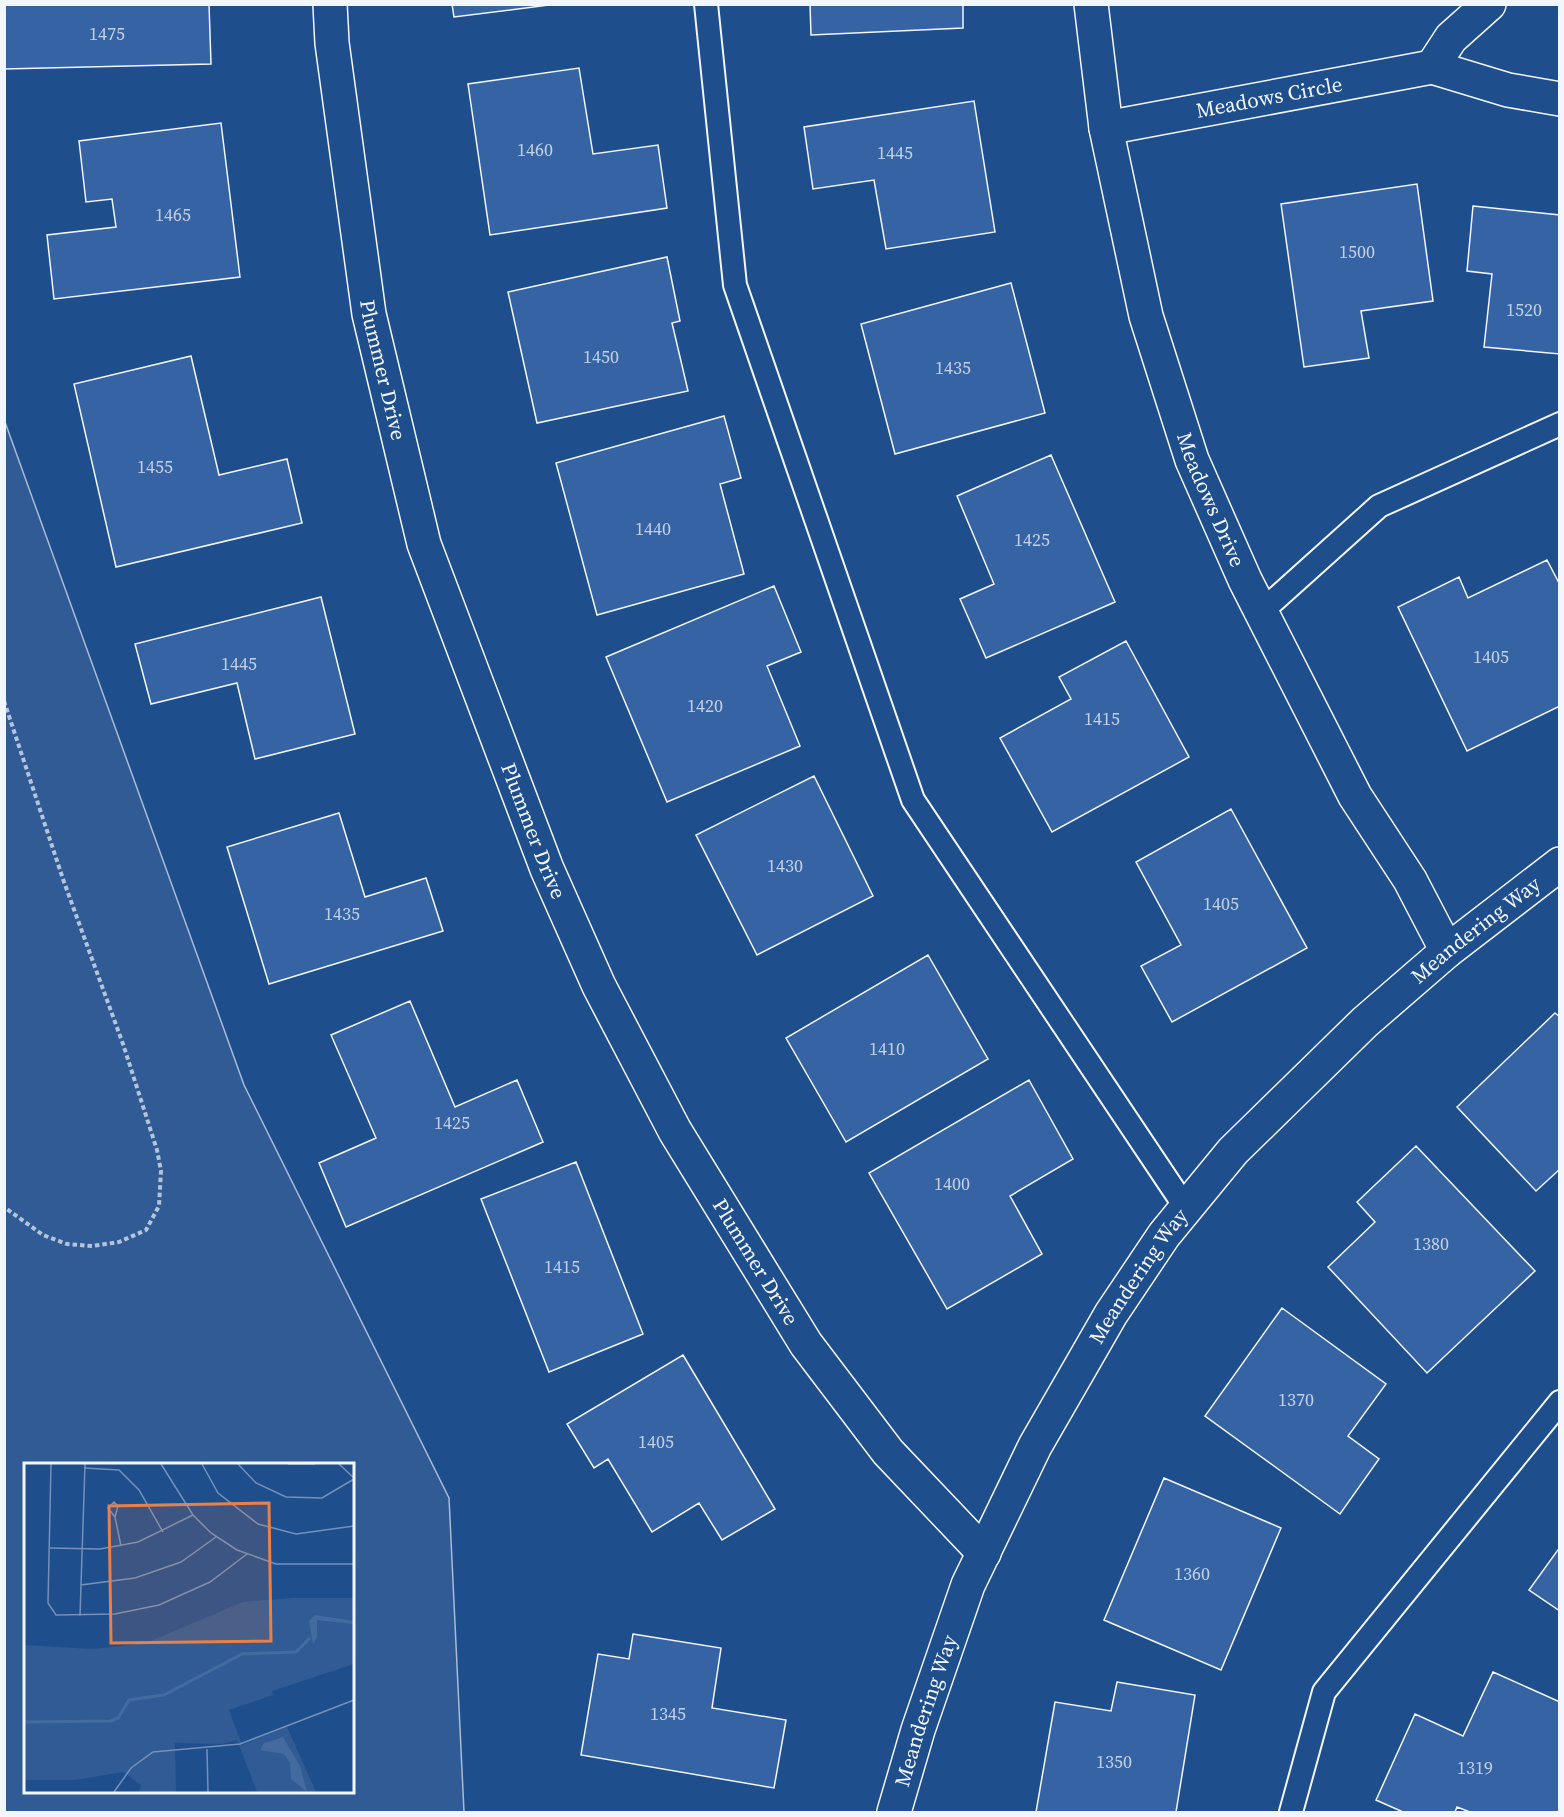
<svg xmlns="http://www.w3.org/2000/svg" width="1564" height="1817" font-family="'Source Serif 4',serif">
<rect width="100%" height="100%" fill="#1f4e8c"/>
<!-- built -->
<path fill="#305b95" stroke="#a8bbd7" stroke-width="1.5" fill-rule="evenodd" d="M5,422L244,1085L449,1498L464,1812H5ZM26,1464H352V1792H26Z"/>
<!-- building -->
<path fill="#3563a3" stroke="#f2f6ff" stroke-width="1.5" d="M4,4H209L211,64L4,69Z
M452,4H557L454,17Z
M810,4H963V28L811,35Z
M579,68L593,154L658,145L667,208L490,235L468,84Z
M974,101L995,232L886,249L874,180L813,189L804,127Z
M221,123L240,277L54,299L47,235L116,227L112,199L86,202L79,141Z
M1417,184L1433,301L1361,311L1369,358L1304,367L1281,204Z
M1473,206L1560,215V354L1484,347L1492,274L1467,271Z
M667,257L680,321L672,323L688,391L537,423L508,292Z
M1011,283L1045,413L895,454L861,324Z
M191,356L219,475L287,459L302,523L116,567L74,384Z
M724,416L741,478L720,484L744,574L597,615L556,463Z
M1051,455L1115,602L986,658L960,599L994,584L957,496Z
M1547,560L1560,585V706L1467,751L1398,607L1459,577L1468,598Z
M774,586L801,652L767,666L800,746L667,802L606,657Z
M321,597L355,734L255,759L237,683L151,704L135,644Z
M1126,641L1189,757L1052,832L1000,738L1071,699L1059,677Z
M814,776L873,896L757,955L696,835Z
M1231,809L1307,948L1172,1022L1141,966L1181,945L1136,862Z
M339,813L365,897L426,878L443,931L269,984L227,847Z
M928,955L988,1059L846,1142L786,1038Z
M410,1001L455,1107L517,1080L543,1142L346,1227L319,1163L376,1138L331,1035Z
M1555,1013L1560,1017V1169L1536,1191L1457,1107Z
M1029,1080L1073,1159L1010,1196L1042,1254L947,1309L869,1173Z
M1416,1146L1535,1271L1427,1373L1328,1267L1375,1222L1357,1202Z
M576,1162L643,1334L549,1372L481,1199Z
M1282,1308L1386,1384L1348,1436L1379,1459L1340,1514L1205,1416Z
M683,1355L775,1509L722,1540L699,1503L652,1532L608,1459L594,1468L567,1424Z
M1164,1478L1281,1528L1221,1670L1104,1620Z
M1560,1547V1611L1529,1590Z
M633,1634L721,1648L712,1708L786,1720L774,1788L581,1755L598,1654L629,1659Z
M1493,1672L1560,1702V1812H1470L1457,1807L1455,1812H1403L1376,1800L1415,1714L1463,1736Z
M1117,1682L1195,1695L1176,1812H1036L1055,1702L1111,1711Z"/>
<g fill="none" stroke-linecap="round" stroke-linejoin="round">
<!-- service casing -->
<g stroke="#f2f6ff" stroke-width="26">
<path id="service" d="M706,4L735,285L913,800L1186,1208
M1261,612L1379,506L1560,424
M1291,1812L1324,1692L1560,1402"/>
</g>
<!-- minor casing -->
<g stroke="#f2f6ff" stroke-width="36">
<g id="minor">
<path id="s1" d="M330,4L332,43L369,314L424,544L547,869L599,986L675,1131L806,1344L888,1452L984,1553"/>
<path id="s2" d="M1091,4L1106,128L1146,316L1192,460L1245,580L1355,796L1410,880L1447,951"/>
<path d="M1489,4L1451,38L1432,67L1508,90L1560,99"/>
<path id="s3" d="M1106,128L1432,67"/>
<path id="s4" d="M894,1812L918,1730L968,1585L1035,1446L1111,1314L1164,1235L1233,1151L1365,1022L1447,951L1560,864"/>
</g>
</g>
<!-- path -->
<path stroke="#b3c4dc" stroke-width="4" stroke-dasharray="4.5 3" stroke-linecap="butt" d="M4,701L64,882L123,1044L157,1150L161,1171L159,1206L146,1230L119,1242L92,1246L67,1244L43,1235L4,1207"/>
<!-- service -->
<use href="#service" stroke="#1f4e8c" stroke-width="22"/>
<!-- minor -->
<use href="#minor" stroke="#1f4e8c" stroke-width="33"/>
</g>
<g text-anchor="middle" stroke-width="4.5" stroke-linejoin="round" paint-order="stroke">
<!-- number labels -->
<g font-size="18" fill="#c3d1e8">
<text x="107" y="40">1475</text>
<text x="535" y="156">1460</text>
<text x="895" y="159">1445</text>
<text x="173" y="221">1465</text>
<text x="1357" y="258">1500</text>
<text x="1524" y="316">1520</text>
<text x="601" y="363">1450</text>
<text x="953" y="374">1435</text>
<text x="155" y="473">1455</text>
<text x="653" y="535">1440</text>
<text x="1032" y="546">1425</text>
<text x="1491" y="663">1405</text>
<text x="239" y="670">1445</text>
<text x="705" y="712">1420</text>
<text x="1102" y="725">1415</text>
<text x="785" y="872">1430</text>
<text x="1221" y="910">1405</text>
<text x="342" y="920">1435</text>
<text x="887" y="1055">1410</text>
<text x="452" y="1129">1425</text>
<text x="952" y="1190">1400</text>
<text x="1431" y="1250">1380</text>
<text x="562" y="1273">1415</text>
<text x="1296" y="1406">1370</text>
<text x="656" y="1448">1405</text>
<text x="1192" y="1580">1360</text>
<text x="668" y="1720">1345</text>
<text x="1114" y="1768">1350</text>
<text x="1475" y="1774">1319</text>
</g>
<!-- street labels -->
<g font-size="21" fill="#f2f6ff" stroke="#1f4e8c">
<text dy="7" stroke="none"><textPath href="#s3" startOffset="166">Meadows Circle</textPath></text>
<text dy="7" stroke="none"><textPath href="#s1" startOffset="370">Plummer Drive</textPath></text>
<text dy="7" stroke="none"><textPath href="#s2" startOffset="512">Meadows Drive</textPath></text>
<text dy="7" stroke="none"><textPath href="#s1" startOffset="856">Plummer Drive</textPath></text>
<text dy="7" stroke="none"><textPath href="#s4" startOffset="1078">Meandering Way</textPath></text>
<text dy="7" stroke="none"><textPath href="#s1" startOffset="1342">Plummer Drive</textPath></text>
<text dy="7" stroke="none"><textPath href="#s4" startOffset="592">Meandering Way</textPath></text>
<text dy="7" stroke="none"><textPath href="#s4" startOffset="106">Meandering Way</textPath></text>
</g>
</g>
<!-- overview -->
<g transform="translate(24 1463)">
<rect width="330" height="330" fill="#1f4e8c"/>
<path d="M268,135H330V201L248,228L249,232L205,247L218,282L263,264L292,329H233L213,277L198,281L151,280L152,329H115L117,322L99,309L52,317H0V182L68,186L122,180L219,139Z" fill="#305b95"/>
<path d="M291,152L330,158V161L293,157V174L289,181L285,158ZM259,274L276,303L283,329L267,316L266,300L260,291L236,287L240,280Z" fill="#446ba0"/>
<path fill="none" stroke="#446ba0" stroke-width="3" d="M0,259L87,258L94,255L105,237L140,232L218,191L272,189L286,175"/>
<path fill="none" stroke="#7391ba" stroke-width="1.5" d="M27,1L24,140L32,152L91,151L135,142L186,119L223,91M137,1L169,52L187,70L213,87L252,101H330M178,1L194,30L234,61L272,71L330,63M214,1L232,20L262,34L298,35L330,16M264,1H291M315,1L330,15M60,5L95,7L115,27L139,69M90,39L94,43L91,54L84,45ZM91,54L97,83M26,85L76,86L114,79L169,52M57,122L61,1M56,153L57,122L111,115L157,99L192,74M183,286L184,329M90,329L107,305L129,289L216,281L330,237"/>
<path fill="#ea8049" fill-opacity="0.15" stroke="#ea8049" stroke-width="3" d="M245,40L247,178L87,180L85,43Z"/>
<rect width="330" height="330" fill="none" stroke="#f2f6ff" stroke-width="3"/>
</g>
<!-- border -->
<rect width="1564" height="1817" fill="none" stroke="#f2f6ff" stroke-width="12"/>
</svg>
